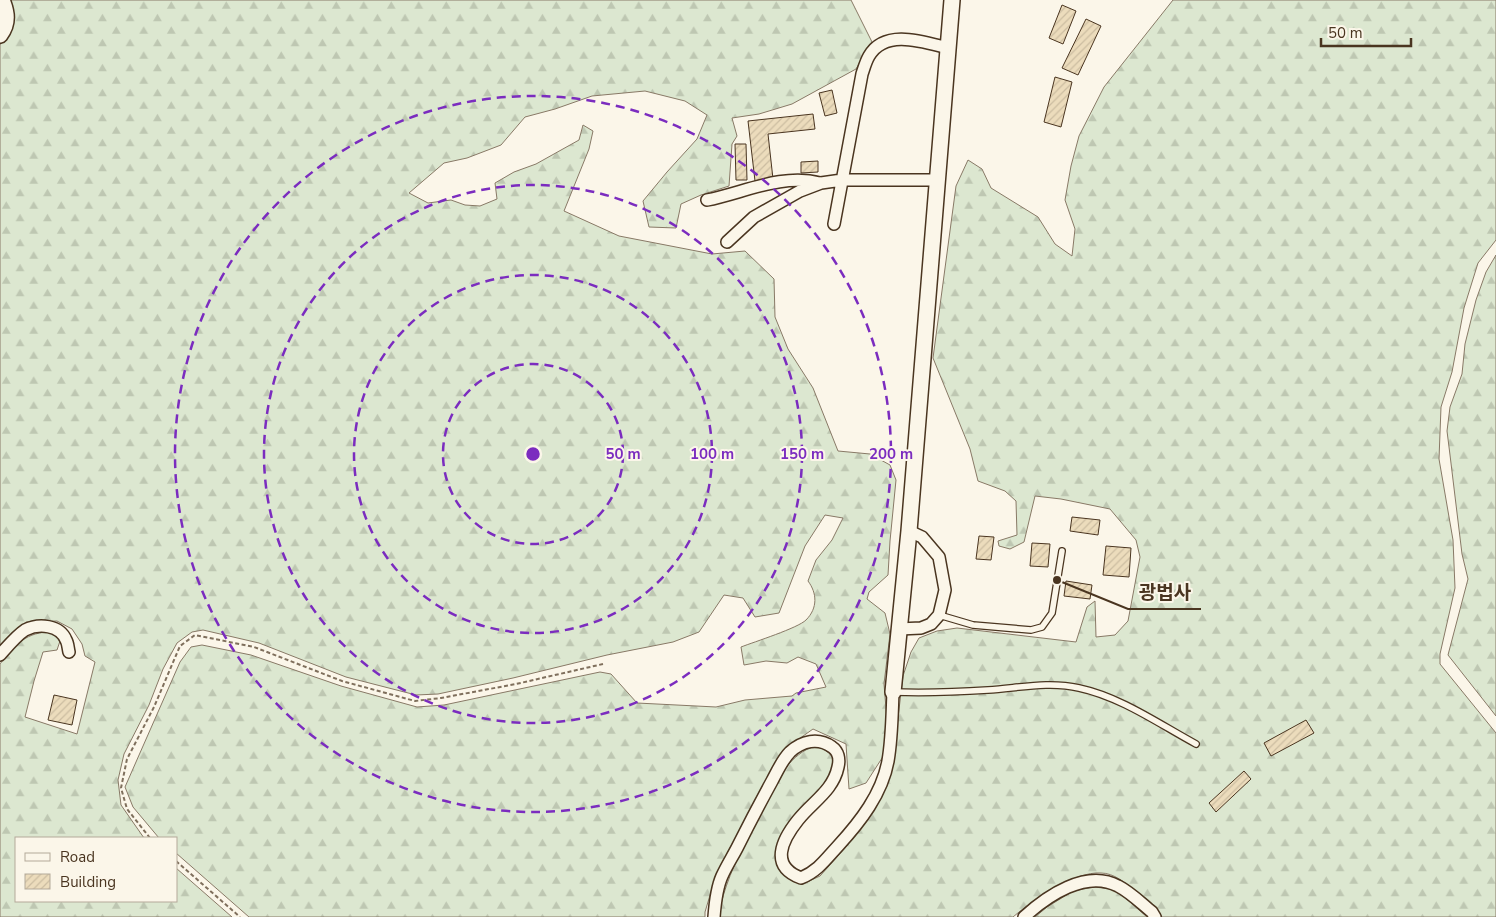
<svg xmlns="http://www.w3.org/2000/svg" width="1496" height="917" font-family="'Nunito Sans','Noto Sans KR',sans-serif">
<defs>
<pattern id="forest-firs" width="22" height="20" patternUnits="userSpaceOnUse" patternTransform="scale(1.25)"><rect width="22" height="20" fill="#dce7d0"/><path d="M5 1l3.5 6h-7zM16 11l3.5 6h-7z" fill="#bec7b2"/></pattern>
<pattern id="building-hatch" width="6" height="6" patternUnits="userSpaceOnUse" patternTransform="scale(1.25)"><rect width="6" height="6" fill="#ecdcbc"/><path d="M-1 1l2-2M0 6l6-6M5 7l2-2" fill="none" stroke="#ccbda1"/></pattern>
</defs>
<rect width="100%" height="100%" fill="#fbf6e9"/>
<!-- forest -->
<path fill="url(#forest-firs)" stroke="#887966" d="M10,0H851L872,42L856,69L792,104L759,114L732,118L737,136L732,144L729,186L701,195L681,204L676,228L649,227L643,201L667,172L697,139L707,115L685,101L645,91L592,96L555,109L525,117L501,145L467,158L444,163L409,193L428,203L451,200L465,205L480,206L497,199L495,183L514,172L536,164L579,140L583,125L593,131L589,149L564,211L619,236L712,254L745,251L774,279L775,317L788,349L813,388L838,451L870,454L890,465L896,480L890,541L888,575L869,592L867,599L885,613L890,634L884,684L887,721L884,755L866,783L849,789L846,744L813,729L789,746L778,762L752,806L716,875L705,912V917H249L176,853V838H159L133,807L125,787L180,662L191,647L202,645L251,655L341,686L417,707L444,705L600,672L611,674L637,703L716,707L745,700L792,696L796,693L826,687L816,664L798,657L787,663L766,661L744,665L741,647C754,642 798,628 806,620C818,608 817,593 808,581L816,560L832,540L843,518L825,515L805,546L779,613L755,617L743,598L724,595L699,632L673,642L607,655L513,678L438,694L416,695L346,677L259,643L203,630L192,632L177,643L163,669L149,705L124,754L118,780L121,805L144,838H16V901H176V868L232,917H0V664C14,645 27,631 53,632L60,641L57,650L43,652L34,681L25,717L77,734L95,662L85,656L82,644L72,629L57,621L26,622L0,646V45C10,30 12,17 10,0Z
M1173,0H1496V240L1478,263L1464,308L1452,372L1441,407L1439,459L1453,540L1455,588L1440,654V664L1496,733V917H1162C1157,907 1144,898 1135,890C1125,883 1114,873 1101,873C1075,871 1033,900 1013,917H720C717,889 767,796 784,771C789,762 800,752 810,748C820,744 829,752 835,760L831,775L778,849L777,863L783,874L794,882H807L820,876L846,847L877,803L895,743L903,676L911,652L919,638L937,631L957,628L1076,642L1087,607L1095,601L1096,637L1115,635L1128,621L1140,557L1136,540L1110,509L1061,499L1035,496L1024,542L1010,549L999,546L998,541L1017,535L1016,501L1005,491L978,481L970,449L933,358L956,186L968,160L982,169L991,188L1038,217L1055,244L1072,256L1075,229L1065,200L1071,166L1079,136L1104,87Z
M1496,255V716L1448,655L1468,579L1462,554L1450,455L1447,431L1450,407L1462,374L1465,344L1476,300L1486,272Z
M1094,887L1112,889L1122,895L1147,917H1035L1047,907L1073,891Z"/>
<!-- building -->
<path fill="url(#building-hatch)" stroke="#4a3520" d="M1062,5L1076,11L1063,44L1049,38Z
M1086,19L1101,26L1078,75L1062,68Z
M1055,77L1072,82L1061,127L1044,122Z
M832,90L837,113L825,116L819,93Z
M813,114L815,129L768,134L773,179L755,181L748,121Z
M735,144H746L747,180H736Z
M818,161V172L801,173V162Z
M1072,517L1100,520L1098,535L1070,531Z
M979,536L994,537L991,560L976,559Z
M1032,543L1050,544L1048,567L1030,566Z
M1106,546L1131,548L1129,577L1103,575Z
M1066,581L1092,585L1090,599L1064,596Z
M54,695L77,700L72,725L48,720Z
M1306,720L1314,733L1271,756L1264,743Z
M1244,771L1251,779L1216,812L1209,803Z"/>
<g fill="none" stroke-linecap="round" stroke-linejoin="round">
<!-- lane casing -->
<g stroke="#4a3520" stroke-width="8">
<path id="lane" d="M939,615L973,625L1031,630L1042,627L1052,613L1062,551
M893,692C925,693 957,692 988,690C1019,688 1049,681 1079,688C1121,697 1159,724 1196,744"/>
</g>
<!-- street casing -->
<g stroke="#4a3520" stroke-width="14">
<path id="street" d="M707,200C743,193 782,173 820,183
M834,224L862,74C864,68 866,61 869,56C885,28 924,42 948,48
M727,242L754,217L800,191L821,183L842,180H938
M899,629L921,628L931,624L939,615L945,590L939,557L922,537L909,531
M0,655C7,647 16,636 25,630C39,623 60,625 66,640C68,643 68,648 69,652
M714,917C715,904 717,887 722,876C727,865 733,856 738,846C749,824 760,803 772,781C777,772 782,760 790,752C802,741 818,737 832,747C838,751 840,759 838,767C833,791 812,802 798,820C782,840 769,866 801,878C818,871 826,859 838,846C860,822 882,794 888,761C892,738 892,715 893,692
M1024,917C1047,896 1086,869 1118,886C1130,892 1141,903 1152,912L1155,917"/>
</g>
<!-- secondary casing -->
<g stroke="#4a3520" stroke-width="18">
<path id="secondary" d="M0,35C9,23 7,12 2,0
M893,692L909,531L952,0"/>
</g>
<!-- path -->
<path stroke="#7f6f5c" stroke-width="2" stroke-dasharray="4 2.5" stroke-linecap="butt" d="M150,838L127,809L121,788L127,759L154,707L180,646L195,635L254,647L342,681L415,701L441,698L516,684L603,664
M176,861L240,917"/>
<!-- lane -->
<use href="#lane" stroke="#fbf6e9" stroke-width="5.5"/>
<!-- street -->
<use href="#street" stroke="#fbf6e9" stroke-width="11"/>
<!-- secondary -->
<use href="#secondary" stroke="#fbf6e9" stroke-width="15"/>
</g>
<!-- distance rings -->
<g fill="none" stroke="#7b2cbf" stroke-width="2.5" stroke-dasharray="9 6">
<circle cx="533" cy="454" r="90"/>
<circle cx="533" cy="454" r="179"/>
<circle cx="533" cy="454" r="269"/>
<circle cx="533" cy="454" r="358"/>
</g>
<circle cx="533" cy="454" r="8" fill="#7b2cbf" stroke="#fbf6e9" stroke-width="2.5"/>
<g font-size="15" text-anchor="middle" font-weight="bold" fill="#7b2cbf" stroke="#fbf6e9" stroke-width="4" stroke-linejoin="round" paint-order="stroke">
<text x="623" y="459">50 m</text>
<text x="712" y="459">100 m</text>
<text x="802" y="459">150 m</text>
<text x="891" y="459">200 m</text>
</g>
<!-- callouts -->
<path fill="none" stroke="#4a3520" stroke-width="2" d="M1057 580L1128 609H1201"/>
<circle fill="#4a3520" stroke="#fbf6e9" stroke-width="2" cx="1057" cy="580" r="5"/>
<g font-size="19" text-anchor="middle" font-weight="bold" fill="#4a3520" stroke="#fbf6e9" stroke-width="4" stroke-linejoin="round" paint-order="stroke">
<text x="1165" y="599">광법사</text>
</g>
<!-- legend -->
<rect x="15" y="837" width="162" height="65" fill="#fbf6e9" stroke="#b4a999"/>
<rect x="25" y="853" width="25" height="8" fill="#fbf6e9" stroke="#b4a999"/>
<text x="60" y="862" font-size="15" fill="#4a3520">Road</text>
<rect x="25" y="874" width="25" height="15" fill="url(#building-hatch)" stroke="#b4a999"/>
<text x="60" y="887" font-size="15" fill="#4a3520">Building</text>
<!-- scale -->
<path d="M1321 38v8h90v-8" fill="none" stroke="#4a3520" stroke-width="2.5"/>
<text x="1328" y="38" font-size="15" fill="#4a3520" stroke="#fbf6e9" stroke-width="4" paint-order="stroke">50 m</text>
</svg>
